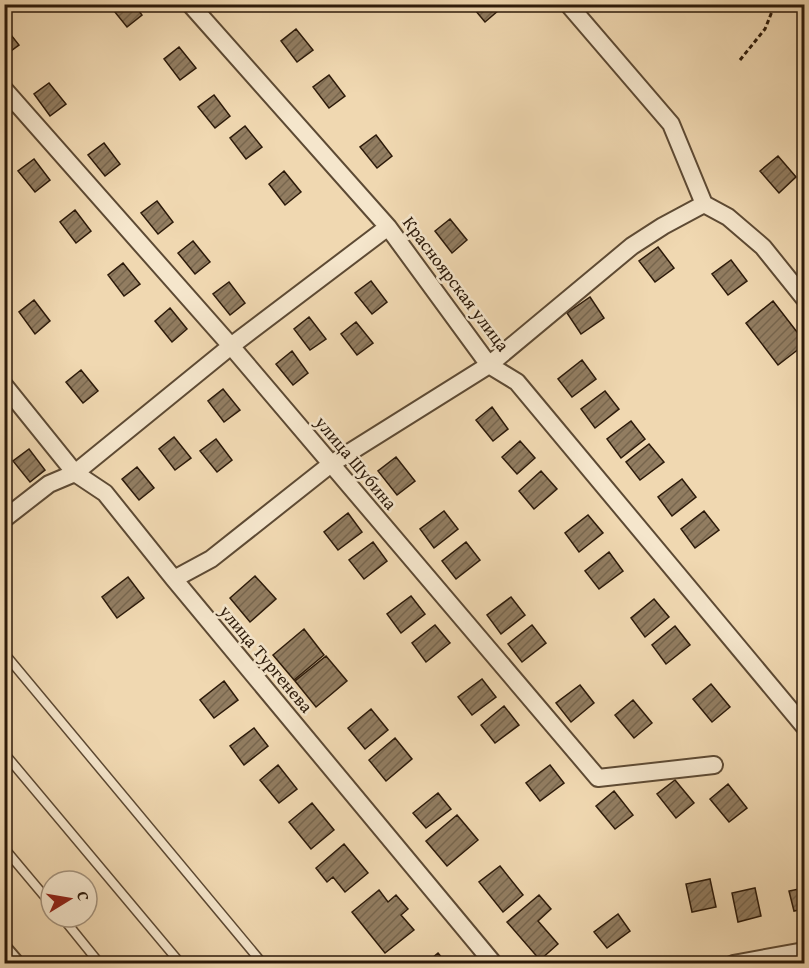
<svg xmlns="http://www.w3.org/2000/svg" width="809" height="968" font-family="'Gentium Book Plus',serif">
<defs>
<pattern id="building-hatch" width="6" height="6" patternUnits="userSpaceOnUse" patternTransform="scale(1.5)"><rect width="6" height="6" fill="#927d61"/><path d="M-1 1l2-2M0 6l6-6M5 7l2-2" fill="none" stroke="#77664e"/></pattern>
</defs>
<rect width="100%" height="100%" fill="#f0d8b1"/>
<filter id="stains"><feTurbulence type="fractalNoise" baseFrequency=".00333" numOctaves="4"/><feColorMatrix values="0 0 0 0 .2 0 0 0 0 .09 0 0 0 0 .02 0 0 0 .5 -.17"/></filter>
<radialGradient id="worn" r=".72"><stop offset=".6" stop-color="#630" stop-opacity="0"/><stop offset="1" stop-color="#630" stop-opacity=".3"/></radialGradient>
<!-- building -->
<path fill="url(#building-hatch)" stroke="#2c1a0a" stroke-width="1.5" d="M113,4H134L142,15L127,27L110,6Z
M470,4H506L485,22Z
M4,26L19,45L4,56Z
M296,29L313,50L297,62L281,41Z
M179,47L196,68L180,80L164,59Z
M329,75L345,96L329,108L313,87Z
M49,83L66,104L50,116L34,94Z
M214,95L230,116L215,128L198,107Z
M245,126L262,147L246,159L230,138Z
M376,135L392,156L377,168L360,147Z
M104,143L120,164L105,176L88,155Z
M778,156L796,177L779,193L760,171Z
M34,159L50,180L35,192L18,171Z
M284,171L301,192L285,205L269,184Z
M157,201L173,222L158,234L141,213Z
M75,210L91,231L76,243L60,222Z
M450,219L467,240L452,253L435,231Z
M193,241L210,262L195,274L178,253Z
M658,247L674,268L655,282L639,261Z
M731,260L747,281L728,295L712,274Z
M123,263L140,284L124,296L108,275Z
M371,281L387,302L372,314L355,293Z
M229,282L245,303L230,315L213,294Z
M590,297L604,318L581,334L567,313Z
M34,300L50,321L35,334L19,312Z
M773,301L804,341V345L778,365L746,323Z
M170,308L187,329L172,342L155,321Z
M309,317L326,339L310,350L294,329Z
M356,322L373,343L357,355L341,334Z
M292,351L308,373L293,385L276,364Z
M582,360L596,379L572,397L558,379Z
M81,370L98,391L83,403L66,382Z
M223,389L240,410L224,422L208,401Z
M605,391L619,409L595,428L581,409Z
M492,407L508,429L493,441L476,420Z
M631,421L645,439L621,458L607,439Z
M174,437L191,458L175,470L159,449Z
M216,439L232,460L217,472L200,451Z
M520,441L535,458L517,474L502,457Z
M649,444L664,462L640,480L626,462Z
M29,449L45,470L30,482L13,461Z
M396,457L415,481L397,495L378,471Z
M137,467L154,488L139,500L122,479Z
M541,471L557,489L534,509L519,491Z
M682,479L696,497L672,516L658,497Z
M444,511L458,529L434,548L420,529Z
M704,511L719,530L695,548L681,529Z
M348,513L362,532L338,550L324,532Z
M588,515L603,533L579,552L565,533Z
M373,542L387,561L364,579L349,560Z
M466,542L480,560L456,579L442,561Z
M609,552L623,571L599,589L585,571Z
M255,576L276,599L250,622L230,598Z
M128,577L144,598L117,618L102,597Z
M411,596L425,614L401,633L387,614Z
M511,597L525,615L501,634L487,615Z
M654,599L669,617L645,637L631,618Z
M435,625L450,643L426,662L412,643Z
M532,625L546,643L522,662L508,644Z
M675,626L690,645L666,664L652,645Z
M304,629L324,655L294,680L273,655Z
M326,656L347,681L316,707L295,681Z
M482,679L496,697L472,715L458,697Z
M224,681L238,700L214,718L200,700Z
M711,684L730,707L712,722L693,699Z
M580,685L594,703L571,722L556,703Z
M633,700L652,723L634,738L615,715Z
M504,706L519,725L495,743L481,725Z
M371,709L388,730L365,749L348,728Z
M254,728L268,746L244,765L230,746Z
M395,738L412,759L386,781L369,760Z
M278,765L297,789L279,803L260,780Z
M550,765L564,783L540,801L526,783Z
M675,780L694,803L676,818L657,794Z
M728,784L747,808L729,822L710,799Z
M614,791L633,815L615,829L596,806Z
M438,793L451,809L426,828L413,813Z
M312,803L334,830L311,849L289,822Z
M457,815L478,840L447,866L426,841Z
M344,844L368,873L345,892L333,877L327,882L316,868Z
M500,866L523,895L503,912L479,882Z
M710,879L716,907L692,912L686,884Z
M755,888L761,916L738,922L732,893Z
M804,888V909L794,911L789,891Z
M379,890L388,902L396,895L408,909L401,915L414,930L385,953L352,912Z
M539,895L551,909L538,921L558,944L540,960L507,922Z
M618,914L630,931L607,948L594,932Z
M438,953L447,964H425Z"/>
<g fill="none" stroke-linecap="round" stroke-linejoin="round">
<!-- lane casing -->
<g stroke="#5d4a34" stroke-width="11">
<path id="lane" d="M4,653L263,964
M4,753L181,964
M4,848L51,904
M62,917L100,964"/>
</g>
<!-- street casing -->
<g stroke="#5d4a34" stroke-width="20">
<path id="street" d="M190,4L388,227L489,365L517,382L804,726
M568,4L671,124L704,204
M4,89L231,346L598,778L714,765
M704,204L728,217L763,247L804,298
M4,385L75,473L105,493L174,579L494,964
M4,519L49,484L75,473L231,346L388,227
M174,579L211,559L331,464L489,365L632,246L663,226L704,204
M4,950L16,964
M733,964L804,951"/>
</g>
<!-- path -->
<path stroke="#2c1a0a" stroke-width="3" stroke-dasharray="4.5 3" stroke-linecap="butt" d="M740,60L765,29L775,4"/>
<!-- lane -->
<use href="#lane" stroke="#f5e6cc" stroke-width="8"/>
<!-- street -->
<use href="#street" stroke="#f5e6cc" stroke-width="16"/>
</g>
<g text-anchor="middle" stroke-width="5" stroke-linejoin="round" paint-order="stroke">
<!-- street labels -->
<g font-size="18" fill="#2c1a0a" stroke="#f5e6cc">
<text transform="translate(456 284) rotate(53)" y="6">Красноярская улица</text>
<text transform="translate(356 463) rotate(50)" y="6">улица Шубина</text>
<text transform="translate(266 659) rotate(50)" y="6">улица Тургенева</text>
</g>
</g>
<!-- margin -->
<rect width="809" height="968" fill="none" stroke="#f0d8b1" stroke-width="24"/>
<rect x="6" y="6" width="797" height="956" fill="none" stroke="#2c1a0a" stroke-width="3"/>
<rect x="12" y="12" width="785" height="944" fill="none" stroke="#2c1a0a" stroke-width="1.5"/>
<!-- north arrow -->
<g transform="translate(69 899) rotate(79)"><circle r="28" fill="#f5e6cc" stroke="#a5947e" stroke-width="1.5"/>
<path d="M0-4.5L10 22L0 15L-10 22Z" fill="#8f2418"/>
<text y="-9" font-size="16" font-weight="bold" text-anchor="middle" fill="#2c1a0a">С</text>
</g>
<rect width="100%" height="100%" filter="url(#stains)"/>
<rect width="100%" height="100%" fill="url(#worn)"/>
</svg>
